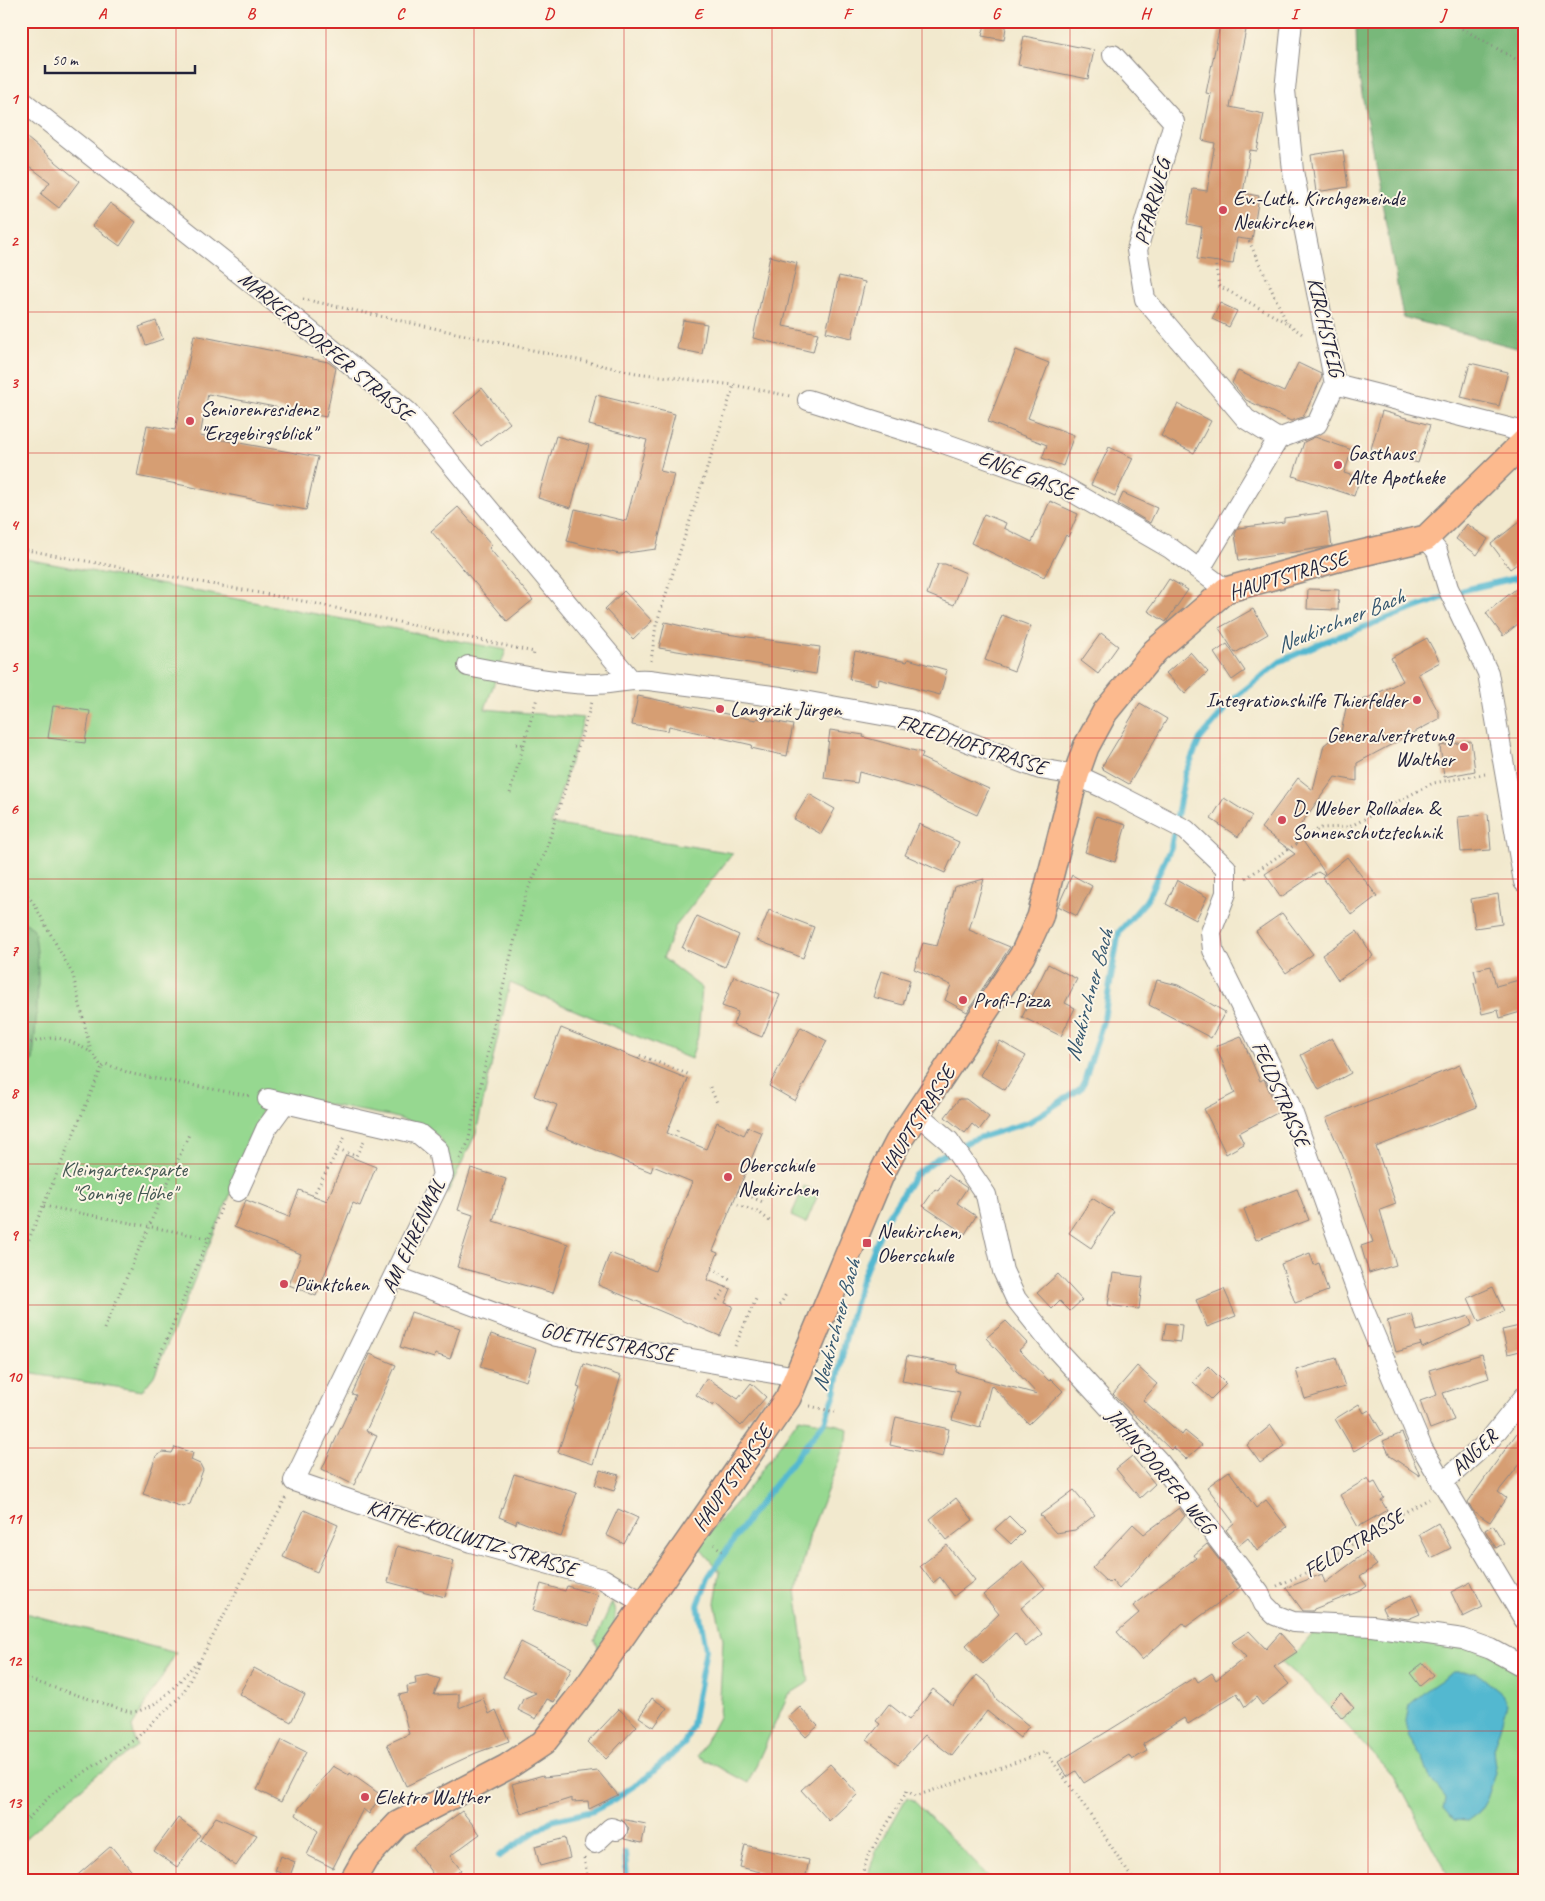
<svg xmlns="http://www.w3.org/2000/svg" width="1545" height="1901" font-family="Caveat,sans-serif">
<rect width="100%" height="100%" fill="#fcf5e5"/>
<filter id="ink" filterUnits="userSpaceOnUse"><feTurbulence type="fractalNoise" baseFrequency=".02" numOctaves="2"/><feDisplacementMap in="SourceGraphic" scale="10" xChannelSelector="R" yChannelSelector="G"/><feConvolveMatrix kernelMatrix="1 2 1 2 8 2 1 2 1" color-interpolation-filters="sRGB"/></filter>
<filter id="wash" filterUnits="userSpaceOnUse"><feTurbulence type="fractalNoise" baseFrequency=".0096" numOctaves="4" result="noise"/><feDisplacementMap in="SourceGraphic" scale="20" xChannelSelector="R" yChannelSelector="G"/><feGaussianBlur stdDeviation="1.12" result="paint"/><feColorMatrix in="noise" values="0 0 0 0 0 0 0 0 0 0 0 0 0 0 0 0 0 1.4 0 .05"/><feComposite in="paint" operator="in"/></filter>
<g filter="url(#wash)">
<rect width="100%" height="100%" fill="#f2e9ce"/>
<!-- green -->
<path fill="#96d890" stroke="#5c7d66" d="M21,558L506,650L485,709L584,718L551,824L733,853L675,927L663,958L702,988L698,1036L691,1059L510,983L476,1133L447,1194L449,1163L442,1141L428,1127L390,1116L308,1101L262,1104L259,1126L154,1376L142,1391L21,1372Z
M804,1186L819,1192L806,1223L791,1216Z
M799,1418L839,1425L848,1429L847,1440L810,1534L796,1591L809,1682L788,1695L748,1783L698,1756L719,1717L723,1639L715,1603L720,1572L697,1545L749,1488Z
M612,1602C620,1622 611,1633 599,1649L595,1641Z
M21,1612L176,1653L132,1727L137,1747L94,1777L21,1842Z
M1316,1630L1468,1646L1524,1665V1880H1450L1396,1779L1316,1692L1281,1662L1297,1652Z
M907,1797L914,1801L992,1880H866L876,1851Z"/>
<!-- forest -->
<path fill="#78b87a" stroke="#4d6d5a" d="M1356,21H1524V350L1403,317L1357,67Z
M26,923L34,929C42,973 36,1017 33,1061L26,1063L21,1078V924Z"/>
<!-- water -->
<path fill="#52b8d0" stroke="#3a6d86" d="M1453,1672H1476L1502,1694L1507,1704L1493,1750L1496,1772L1487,1799L1479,1813L1468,1821L1454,1820L1444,1808L1446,1799L1429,1777L1423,1759L1409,1737L1406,1721L1409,1705L1428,1689Z"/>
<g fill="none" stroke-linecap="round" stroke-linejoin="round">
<!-- stream -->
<path stroke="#52b8d0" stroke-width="6" d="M625,1853L627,1880
M499,1856L551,1821L593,1811L610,1802L647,1777L684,1744L692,1725L706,1649L698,1605L709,1576L750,1516L825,1421L835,1394L846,1336L860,1284L886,1219L915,1175L938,1158L969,1141L1029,1122L1080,1089L1084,1082L1104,1018L1119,932L1146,901L1171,847L1185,774L1200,739L1237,696L1281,661L1321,643L1464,590L1524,576"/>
</g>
<g id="blocks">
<!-- building -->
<path fill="#d69e73" d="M986,21H1007L1004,40L982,36Z
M1220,25L1246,30L1230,107L1264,114L1257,151L1250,150L1243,193L1259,196L1252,240L1237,238L1233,264L1197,259L1202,227L1187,224L1193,189L1207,191L1215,143L1202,140L1211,94L1206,93Z
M1024,36L1094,50L1088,79L1018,65Z
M21,133L79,181L59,208L41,194L50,182L21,160Z
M1343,150L1348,187L1316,192L1311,155Z
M110,203L136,222L120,246L92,226Z
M770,256L797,263L783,326L818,333L813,352L753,338Z
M839,276L865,282L852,338L826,332Z
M1220,303L1237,311L1229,327L1212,319Z
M683,320L707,324L702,354L677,349Z
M156,321L163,339L146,345L139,327Z
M194,335L328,362L336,368L326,417L208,394L200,436L318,457L306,510L137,476L147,425L175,430Z
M1016,350L1049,363L1028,418L1074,435L1063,466L1042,458L1047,445L988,422Z
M1298,363L1321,374L1322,377L1303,417L1291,421L1246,400L1232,383L1238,371L1284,392Z
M1470,363L1508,372L1499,406L1461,397Z
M482,388L510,423L481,446L454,413Z
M596,395L675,414L660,471L674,474L656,549L619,554L567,541L575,509L626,521L647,440L589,425Z
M1178,404L1211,421L1194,453L1161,436Z
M1382,411L1430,425L1418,463L1371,449Z
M556,436L589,445L571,508L538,498Z
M1315,437L1352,450L1344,473L1360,478L1354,496L1293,476L1304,442Z
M1109,447L1133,458L1115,496L1091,485Z
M1123,493L1157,508L1150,523L1118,504Z
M1050,501L1078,514L1068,537L1066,535L1044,577L971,543L984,514L1006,523L1004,528L1032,542Z
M458,507L492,545L489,548L533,600L507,621L431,531Z
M1327,512L1332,546L1239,561L1235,534L1238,528L1284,522V518Z
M1524,518V559L1510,569L1491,544Z
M1467,524L1488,539L1477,555L1456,539Z
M938,564H945L966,573L954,605L927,594Z
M1169,579L1188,590L1166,622L1148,611Z
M1517,588L1524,596V619L1503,636L1486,613Z
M1308,589L1339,590L1338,610L1307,609Z
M624,591L652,621L633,639L605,609Z
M1253,609L1268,634L1235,653L1219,628Z
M1002,615L1031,626L1014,671L985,660Z
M665,622L698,630L820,647L816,674L659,648Z
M1101,633L1118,646L1098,674L1081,661Z
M1427,638L1440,662L1418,674L1439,713V719L1357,763V781L1335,777L1296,831L1325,873L1323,875L1318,872L1281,897L1265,874L1295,854L1261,828L1298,778L1313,790L1324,745L1341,732L1346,708L1403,681L1391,658Z
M1227,644L1245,671L1232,680L1214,653Z
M855,651L907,662L908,659L947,670L940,695L879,679L878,685L849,679Z
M1190,652L1208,672L1185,694L1166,673Z
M638,696L756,720L757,718L793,725L787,756L751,748L752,745L669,726L668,731L632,725Z
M1140,703L1167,719L1129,784L1101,768Z
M53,706L90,711L85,743L48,738Z
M830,730L864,735L863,737L923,753L921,758L989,789L977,815L923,790L859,772L857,783L824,778Z
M1471,741L1475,771L1444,777L1440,746Z
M809,794L835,809L821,834L794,819Z
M1224,798L1252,816L1238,837L1211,819Z
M1488,814L1491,850L1461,852L1458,817Z
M1096,816L1126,825L1115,862L1085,852Z
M919,824L959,842L945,873L905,855Z
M1347,857L1377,896L1352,915L1322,877Z
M1072,875L1092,886L1077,916L1058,906Z
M984,879L969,930L1010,947L967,1012L945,1000L951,985L914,969L923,943L937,946L954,887Z
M1177,880L1207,897L1196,920L1166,904Z
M1498,894L1502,924L1475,928L1471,899Z
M769,910L814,927L803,958L757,940Z
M1282,913L1313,954L1286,973L1256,931Z
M697,916L739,935L725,967L682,948Z
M1357,931L1373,956L1338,980L1322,955Z
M1048,964L1077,979L1065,1003L1075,1008L1061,1036L1022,1017Z
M1491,966L1496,986L1519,980L1524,997V1011L1500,1018L1498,1010L1482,1014L1474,983L1477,982L1474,970Z
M881,971L910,980L903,1005L873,997Z
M734,976L780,995L762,1037L733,1025L738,1012L722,1006Z
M1157,980L1178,985L1225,1012L1211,1038L1149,1005Z
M801,1027L827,1041L795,1101L769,1086Z
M561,1028L688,1079L667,1133L706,1149L717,1122L744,1135L748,1127L762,1133L713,1251L718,1253L707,1280L731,1289L725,1303L733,1306L720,1336L598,1285L610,1253L655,1271L692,1182L653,1166L651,1172L547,1130L557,1105L534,1096Z
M1241,1036L1260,1081L1264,1079L1279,1112L1239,1133L1244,1144L1226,1154L1204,1109L1235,1093L1216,1046Z
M1332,1038L1351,1073L1319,1090L1301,1055Z
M1000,1041L1026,1056L1005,1090L980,1075Z
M1460,1065L1477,1107L1376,1147L1396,1204L1380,1210L1396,1265L1369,1273L1361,1246L1373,1242L1344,1159L1326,1118Z
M959,1099H966L989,1117L979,1130L972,1124L965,1133L945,1117Z
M346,1155L376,1167L360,1206L353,1203L316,1296L289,1285L301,1254L234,1227L246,1200L289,1217L299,1190L327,1201Z
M471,1168L506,1179L493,1221L568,1244L553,1293L457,1267L473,1215L458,1210Z
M948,1175L967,1188L957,1203L976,1216L965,1234L923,1206L935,1189L938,1191Z
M1297,1189L1309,1220L1256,1240L1244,1209Z
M1092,1198L1114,1212L1091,1248L1069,1233Z
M1310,1253L1314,1265L1319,1263L1328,1291L1295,1303L1281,1264Z
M1113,1273L1143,1277L1139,1309L1108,1305Z
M1058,1274L1082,1300L1070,1311L1060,1301L1052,1309L1037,1293Z
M1493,1287L1504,1311L1479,1322L1468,1298Z
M1224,1289L1236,1316L1207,1327L1196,1300Z
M411,1312L460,1328L450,1359L435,1354L434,1358L400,1347Z
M1412,1314L1417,1331L1469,1316L1472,1325L1422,1348L1420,1342L1421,1345L1396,1352L1387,1321Z
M1006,1321L1027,1343L1019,1350L1049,1381L1051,1379L1063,1391L1029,1424L991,1385L980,1428L952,1420L960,1392L902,1381L907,1356L957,1365L956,1372L1037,1394L986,1338Z
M1166,1323L1182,1325L1180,1342L1163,1340Z
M1524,1325V1350L1508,1354L1502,1330Z
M491,1334L536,1349L526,1381L480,1367Z
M370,1354L396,1365L366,1431L377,1436L354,1485L322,1469L356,1395L352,1394Z
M1482,1354L1489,1378L1443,1393L1454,1420L1430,1429L1420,1401L1437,1395L1429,1370Z
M1336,1358L1345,1387L1305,1399L1296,1370Z
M584,1364L621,1376L593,1464L558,1452L580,1388L577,1387Z
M1137,1366L1157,1384L1143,1400L1182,1435L1185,1431L1202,1445L1186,1459L1173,1447L1171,1450L1113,1394Z
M1208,1366L1226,1384L1211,1399L1193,1382Z
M707,1378L738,1399L751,1383L766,1397L741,1426L715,1403L713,1406L696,1395Z
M1359,1404L1364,1413L1369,1410L1383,1434L1354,1451L1335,1419Z
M896,1417L949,1429L943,1457L890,1445Z
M1524,1423V1459L1498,1492L1506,1498L1490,1522L1473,1511L1468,1502Z
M1271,1425L1285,1446L1260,1463L1247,1445Z
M1402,1433L1420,1476L1390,1456L1383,1441Z
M175,1447L193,1453L191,1460L200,1464L203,1470L190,1504L183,1507L143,1494L156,1456L163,1452L172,1453Z
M1132,1456L1155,1484L1140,1498L1116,1469Z
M600,1470L619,1475L614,1491L595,1485Z
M1229,1471L1256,1508L1266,1500L1287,1527L1257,1551L1248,1538L1238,1546L1226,1530L1234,1523L1207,1487Z
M514,1474L577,1493L561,1537L517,1520L516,1524L499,1517Z
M1368,1478L1371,1484L1375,1482L1384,1498L1381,1500L1387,1510L1358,1527L1340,1495Z
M1074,1490L1095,1515L1075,1530L1056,1533L1040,1515Z
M956,1498L973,1520L947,1540L930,1519Z
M1179,1508L1185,1516L1119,1589L1111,1580L1108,1583L1092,1568L1133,1524L1144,1534Z
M618,1509L638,1518L624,1544L606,1535Z
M304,1510L338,1525L317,1572L283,1557Z
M1009,1516L1024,1531L1011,1544L995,1529Z
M1438,1523L1451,1548L1431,1558L1419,1534Z
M1493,1525L1504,1543L1496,1548L1485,1530Z
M1207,1544L1240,1587L1186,1627L1183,1623L1142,1660L1117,1632L1139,1613L1133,1606L1196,1558L1194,1555Z
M947,1545L975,1580L954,1596L940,1577L933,1583L920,1566Z
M397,1546L454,1561L445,1597L388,1582Z
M1366,1552L1377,1565L1360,1577L1367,1586L1360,1591L1314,1609L1313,1611H1303L1286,1588L1322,1574L1325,1583Z
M1023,1562L1045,1588L1021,1608L1042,1634L1026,1647L1015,1633L983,1664L966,1645L999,1614L983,1595Z
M1471,1582L1483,1607L1463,1617L1451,1592Z
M541,1584L565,1591L567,1586L598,1595L589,1626L533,1610Z
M1411,1595L1420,1614L1408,1619L1386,1616L1382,1608Z
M1249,1631L1266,1649L1280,1633L1297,1652L1274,1667L1289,1684L1262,1705L1256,1697L1245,1707L1237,1693L1188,1724L1184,1718L1143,1744L1147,1751L1132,1760L1129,1755L1084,1783L1076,1771L1067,1777L1058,1762L1195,1677L1198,1682L1212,1673L1216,1680L1246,1657L1232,1642Z
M521,1642L572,1668L554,1702L547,1699L536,1719L518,1710L523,1699L536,1693L503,1677Z
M1423,1663L1433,1675L1420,1686L1410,1673Z
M254,1668L305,1695L291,1722L239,1694Z
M427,1675L440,1679L434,1695L459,1694V1708L483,1698L489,1714L496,1710L509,1741L476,1753L406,1786L387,1744L409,1734L399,1695L408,1693L407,1686L416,1684L415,1677Z
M977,1675L989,1685L996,1699L1029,1726L1020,1738L987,1711L952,1756L925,1735L898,1764L867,1740L880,1724L876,1721L889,1704L909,1720L933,1689L953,1705Z
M1341,1693L1354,1708L1342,1718L1330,1704Z
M652,1698L667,1708L654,1727L639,1717Z
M800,1707L818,1726L806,1737L788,1718Z
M619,1709L637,1726L606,1759L588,1742Z
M282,1740L306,1752L281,1802L257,1790Z
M830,1764L858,1794L829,1821L801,1790Z
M333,1766L349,1775L350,1773L381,1795L369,1814L363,1809L333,1868L307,1855L318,1831L296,1815L299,1808Z
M598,1771L618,1795L589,1809L588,1801L572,1802V1798L521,1814L512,1784L543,1775L544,1777Z
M462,1811L480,1834L450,1856L461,1870L448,1880H437L413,1847Z
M216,1817L257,1835L236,1866L200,1840Z
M178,1818L200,1835L177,1867L154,1851Z
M621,1819L646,1824L642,1843L624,1839L629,1828Z
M565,1838L570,1858L540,1866L535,1846Z
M745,1845L809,1860L805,1880H770L759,1877L760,1872L740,1867Z
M111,1846L139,1880H72Z
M281,1856L295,1862L290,1876L275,1871Z"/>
</g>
</g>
<g filter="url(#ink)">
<use href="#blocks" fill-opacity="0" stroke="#8a8684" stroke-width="1"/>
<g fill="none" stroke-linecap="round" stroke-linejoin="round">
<!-- minor casing -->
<g stroke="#8a8684" stroke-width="22">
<path id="minor" d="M1292,21L1285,90L1293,171L1335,384
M1113,55L1174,122L1137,250L1145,299L1246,419L1278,439
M21,100L259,289L408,412L630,679
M1335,384L1524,432
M808,400L935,440L1059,484L1170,548L1226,590
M1426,538L1437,551L1448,588L1488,673L1524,882
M1200,569L1278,439L1317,424L1335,384
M468,666C509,674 549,682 591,684C610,685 628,678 649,680L781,697L910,720L1040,769L1076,775L1104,788L1186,830L1226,868V893L1211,932L1213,950L1289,1103L1363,1308L1422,1448L1524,1619
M268,1099L419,1134L438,1150L443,1175L294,1481L471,1542L603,1579L645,1604
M916,1113L949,1141L986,1195L1003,1271L1016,1299L1054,1347L1160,1463L1259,1593L1264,1604L1275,1615L1293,1622L1372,1626L1463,1639L1491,1649L1524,1667
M238,1191L266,1129L285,1103
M395,1276L556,1336L797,1377
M1442,1483L1488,1442L1524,1397
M595,1843L611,1828L617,1830"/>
</g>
<!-- major casing -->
<g stroke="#8a8684" stroke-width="28">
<path id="major" d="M353,1880L365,1859L398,1824L507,1767L543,1743L587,1687L788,1398L881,1175L898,1142L1022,956L1040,917L1076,775L1086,747L1105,712L1155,651L1226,590L1337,559L1426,538L1524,442"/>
</g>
<!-- path -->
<path stroke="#8a8684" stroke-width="3" stroke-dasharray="1 4" stroke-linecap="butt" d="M1449,21L1524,64
M1249,241L1287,323
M1215,261L1219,286L1287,323L1305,336
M303,299L636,373L734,385L790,396
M21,549L308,602L534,652L533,658
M651,661L656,625L734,385
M516,744L523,745
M510,793L537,698
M1246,878L1320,828L1349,827L1433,783L1485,774
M21,888L33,902L73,975L91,1052L102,1067L106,1064L132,1074L250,1096
M21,1046C56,1034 59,1035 91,1052
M639,1059V1055L690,1075
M710,1087L718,1105
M675,1136L678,1129
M338,1149L356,1156L364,1141
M460,1159L468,1143L495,1020L526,894L545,853L592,702
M738,1191L765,1203
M313,1196L345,1137
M733,1203L760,1213L772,1223
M44,1206L208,1238
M21,1258L102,1067
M712,1268L730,1280
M717,1300L727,1286
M780,1305L787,1292
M104,1329L190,1132
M735,1346L756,1299
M155,1367L223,1204
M810,1406L835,1412
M714,1544L722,1551
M1277,1586L1314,1569L1390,1520L1429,1499
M21,1677L130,1712C159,1711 179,1680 198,1661
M21,1826L54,1792L134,1740L182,1695L286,1497
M584,1858L588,1880
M860,1880L868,1856L907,1791L916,1796L1046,1752L1093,1818L1133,1880"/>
<!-- minor -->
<use href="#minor" stroke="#fff" stroke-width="20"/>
<!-- major -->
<use href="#major" stroke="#fcba8e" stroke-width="25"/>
</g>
</g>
<!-- grid -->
<path fill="none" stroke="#d62828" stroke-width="1" stroke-opacity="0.55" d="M176,21V1880M326,21V1880M474,21V1880M624,21V1880M772,21V1880M922,21V1880M1070,21V1880M1220,21V1880M1368,21V1880M21,170H1524M21,312H1524M21,453H1524M21,596H1524M21,738H1524M21,879H1524M21,1022H1524M21,1164H1524M21,1305H1524M21,1448H1524M21,1590H1524M21,1731H1524"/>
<!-- markers -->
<g fill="#d1495b" stroke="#fcf5e5" stroke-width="2">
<circle cx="1223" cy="210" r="5"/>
<circle cx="190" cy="421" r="5"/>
<circle cx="1338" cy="465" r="5"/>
<circle cx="1417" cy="700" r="5"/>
<circle cx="720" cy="709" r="5"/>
<circle cx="1464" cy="747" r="5"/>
<circle cx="1282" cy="820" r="5"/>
<circle cx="963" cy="1000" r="5"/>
<circle cx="728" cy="1177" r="5"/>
<rect x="862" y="1238" width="10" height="10" rx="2.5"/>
<circle cx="284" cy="1284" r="5"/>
<circle cx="365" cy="1797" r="5"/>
</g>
<g text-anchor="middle" stroke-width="4" stroke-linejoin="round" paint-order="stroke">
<!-- poi labels -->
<g font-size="21" fill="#22223b" stroke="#fcf5e5" text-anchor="start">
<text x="1233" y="205">Ev.-Luth. Kirchgemeinde<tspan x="1233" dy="24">Neukirchen</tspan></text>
<text x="200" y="416">Seniorenresidenz<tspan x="200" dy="24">"Erzgebirgsblick"</tspan></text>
<text x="1348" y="460">Gasthaus<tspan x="1348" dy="24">Alte Apotheke</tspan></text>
<text x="1407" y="707" text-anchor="end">Integrationshilfe Thierfelder</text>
<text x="730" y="716">Langrzik Jürgen</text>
<text x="1454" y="742" text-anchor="end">Generalvertretung<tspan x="1454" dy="24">Walther</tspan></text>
<text x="1292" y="815">D. Weber Rolladen &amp;<tspan x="1292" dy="24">Sonnenschutztechnik</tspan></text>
<text x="973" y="1007">Profi-Pizza</text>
<text x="738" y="1172">Oberschule<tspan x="738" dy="24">Neukirchen</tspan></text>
<text x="877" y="1238">Neukirchen,<tspan x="877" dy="24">Oberschule</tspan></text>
<text x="294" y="1291">Pünktchen</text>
<text x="375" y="1804">Elektro Walther</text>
</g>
<!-- street labels -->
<g font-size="21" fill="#22223b" stroke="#fcf5e5">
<text transform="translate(1152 202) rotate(-75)" y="7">PFARRWEG</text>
<text transform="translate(1326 327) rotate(77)" y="7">KIRCHSTEIG</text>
<text transform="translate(326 346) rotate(40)" y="7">MARKERSDORFER STRASSE</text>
<text transform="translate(1027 475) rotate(22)" y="7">ENGE GASSE</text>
<text transform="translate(1288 575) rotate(-17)" y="7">HAUPTSTRASSE</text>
<text transform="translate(972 744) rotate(18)" y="7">FRIEDHOFSTRASSE</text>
<text transform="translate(1281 1094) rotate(66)" y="7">FELDSTRASSE</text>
<text transform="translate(917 1120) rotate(-58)" y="7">HAUPTSTRASSE</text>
<text transform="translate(413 1236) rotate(-65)" y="7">AM EHRENMAL</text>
<text transform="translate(608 1342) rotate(11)" y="7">GOETHESTRASSE</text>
<text transform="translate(1474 1452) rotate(-44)" y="7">ANGER</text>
<text transform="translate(1161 1471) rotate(50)" y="7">JAHNSDORFER WEG</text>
<text transform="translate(732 1478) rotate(-55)" y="7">HAUPTSTRASSE</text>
<text transform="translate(472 1538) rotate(17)" y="7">KÄTHE-KOLLWITZ-STRASSE</text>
<text transform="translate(1354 1543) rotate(-31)" y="7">FELDSTRASSE</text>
</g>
<!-- park labels -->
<g font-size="21" fill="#455954" stroke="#fcf5e5">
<text x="124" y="1176">Kleingartensparte<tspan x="124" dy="24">"Sonnige Höhe"</tspan></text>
</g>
<!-- water labels -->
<g font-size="22" font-style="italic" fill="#33566f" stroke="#fcf5e5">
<text transform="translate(1340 620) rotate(-22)" y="8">Neukirchner Bach</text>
<text transform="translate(1088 995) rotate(-75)" y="8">Neukirchner Bach</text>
<text transform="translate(835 1325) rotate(-75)" y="8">Neukirchner Bach</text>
</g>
</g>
<!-- margin -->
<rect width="1545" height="1901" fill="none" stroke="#fcf5e5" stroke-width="55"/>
<!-- scale -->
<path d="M45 65v8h150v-8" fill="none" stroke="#22223b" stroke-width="2.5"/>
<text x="52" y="65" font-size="15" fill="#22223b" stroke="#fcf5e5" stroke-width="4" paint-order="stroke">50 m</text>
<rect x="28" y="28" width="1490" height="1846" fill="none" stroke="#d62828" stroke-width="2"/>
<g font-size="16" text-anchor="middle" font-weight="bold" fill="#d62828">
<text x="102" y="19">A</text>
<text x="251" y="19">B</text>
<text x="400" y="19">C</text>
<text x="549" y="19">D</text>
<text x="698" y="19">E</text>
<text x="847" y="19">F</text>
<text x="996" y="19">G</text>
<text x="1145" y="19">H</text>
<text x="1294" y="19">I</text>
<text x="1443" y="19">J</text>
<text x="14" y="104">1</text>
<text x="14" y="246">2</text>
<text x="14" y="388">3</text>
<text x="14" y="530">4</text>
<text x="14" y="672">5</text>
<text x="14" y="814">6</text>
<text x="14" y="956">7</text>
<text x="14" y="1098">8</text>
<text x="14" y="1240">9</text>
<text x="14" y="1382">10</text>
<text x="14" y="1524">11</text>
<text x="14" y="1666">12</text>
<text x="14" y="1808">13</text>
</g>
</svg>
